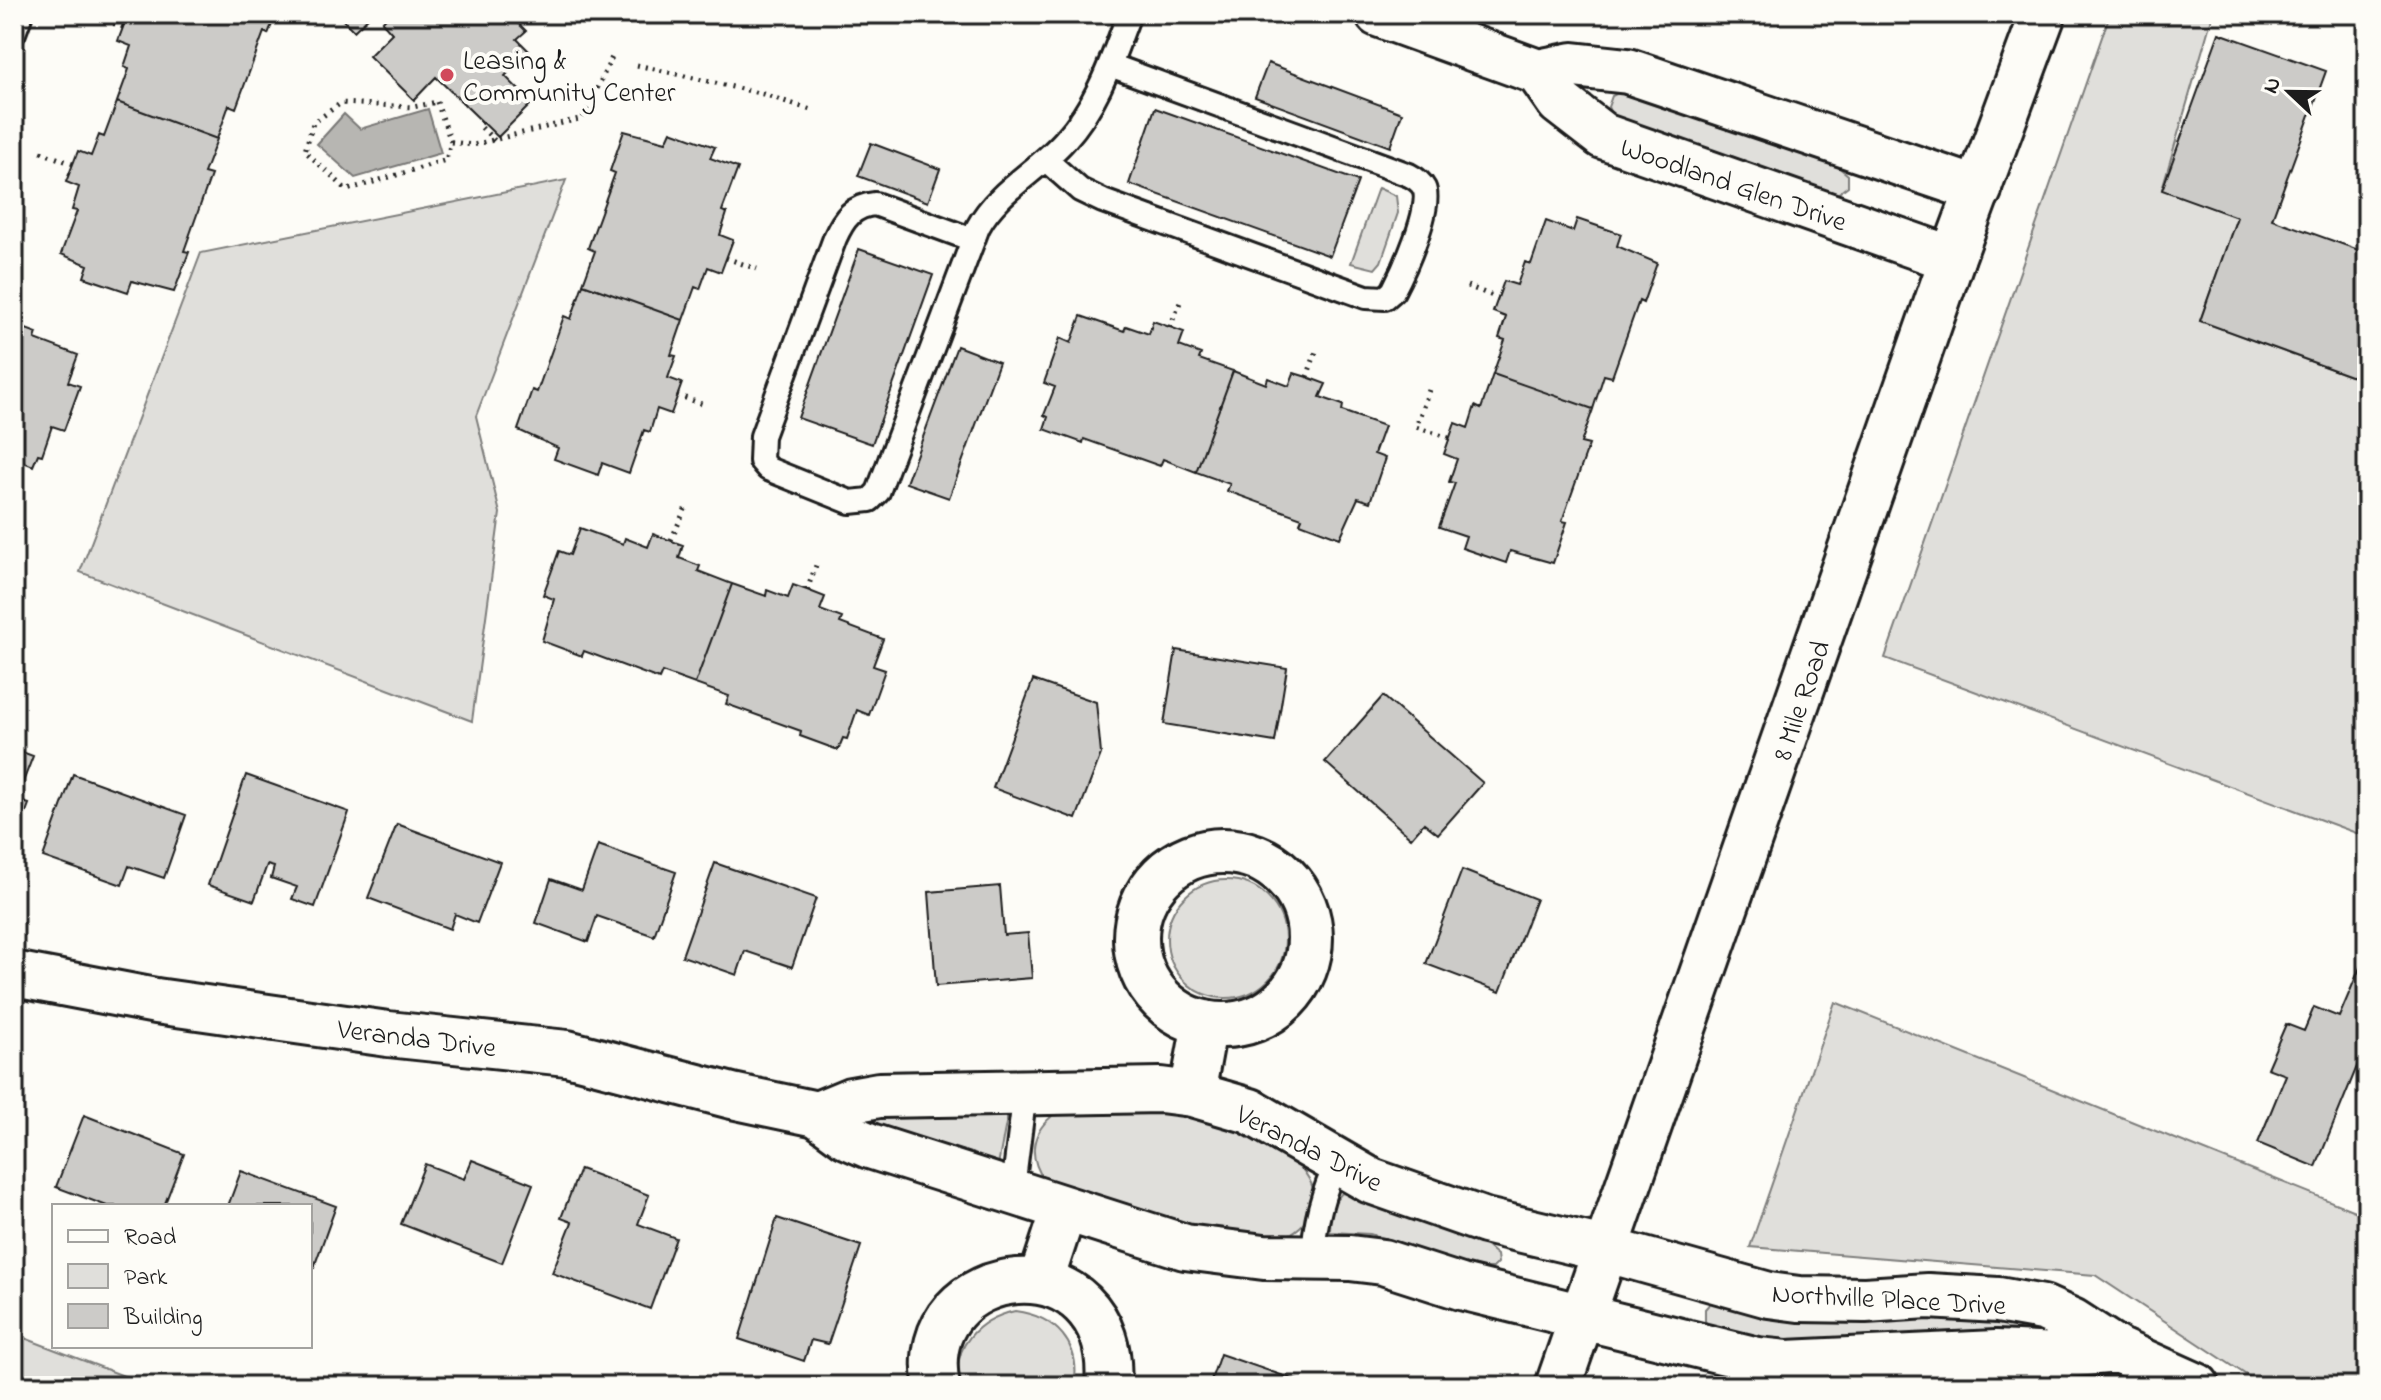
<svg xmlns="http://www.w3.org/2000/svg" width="2381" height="1400" font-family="'Indie Flower',sans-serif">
<rect width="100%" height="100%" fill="#fdfcf7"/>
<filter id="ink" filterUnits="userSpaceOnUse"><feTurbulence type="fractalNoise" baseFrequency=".0125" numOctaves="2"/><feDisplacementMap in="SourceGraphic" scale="16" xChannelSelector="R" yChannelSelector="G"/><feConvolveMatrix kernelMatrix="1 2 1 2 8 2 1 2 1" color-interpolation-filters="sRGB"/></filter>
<g filter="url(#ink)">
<!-- green -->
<path fill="#e0dfdb" stroke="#7e7e7c" stroke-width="2" d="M2110,14H2213L2162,189L2237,217L2200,321L2367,382V837L1885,658Z
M1622,91L1837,166L1848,175V186L1835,196L1613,118L1608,107L1612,96Z
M566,180L476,416L500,513L472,721L80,572L201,253Z
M1378,188L1396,196L1398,213L1381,262L1375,269L1351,263Z
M1167 939a59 59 0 1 1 118 0a59 59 0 1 1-118 0Z
M1835,1002L2367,1216V1386H2263L2095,1275L1750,1247Z
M1165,1110C1187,1114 1218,1114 1238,1124C1267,1138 1331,1174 1310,1214C1304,1226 1290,1237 1277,1238C1198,1245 1118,1205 1045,1181C1027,1156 1031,1131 1056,1113Z
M1004,1113L1007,1118L998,1165L867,1126L864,1119L866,1116Z
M1342,1193L1485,1245L1497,1255L1498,1263L1493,1268H1478L1370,1234L1330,1232L1331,1207Z
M1712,1301L1882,1320L1992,1314L2059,1335L1774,1342L1711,1329L1705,1321V1309Z
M1015,1311C1055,1316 1082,1344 1074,1386H961C949,1347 979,1319 1015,1311Z
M14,1334L150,1386H14Z"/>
<!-- water -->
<path fill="#b7b6b2" stroke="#797876" stroke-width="2" d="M428,109L441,153L355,178L317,144L344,114L360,129Z"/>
<!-- building -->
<path fill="#cccbc8" stroke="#1c1c1c" stroke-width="2" d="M128,14H276L268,34L264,32L236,108L229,105L217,139L117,102L129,69L124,67L131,46L118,41Z
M343,14H372L354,31L340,17Z
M389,14H509L526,31L517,39L529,51L505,76L532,103L498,137L436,77L414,100L369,56L392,33L382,22Z
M2219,33L2326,71L2272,219L2367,253V382L2200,321L2237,217L2162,190Z
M1268,63L1402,113L1390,147L1255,97Z
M117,102L217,139L204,173L211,175L184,251L189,252L174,292L132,281L128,292L84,277L88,265L61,254L77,211L72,210L79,187L66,182L73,164L78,151L91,156L99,135L104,137Z
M1155,108L1358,181L1330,256L1129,184Z
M624,131L666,142L671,131L715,147L710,158L738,168L722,211L727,213L720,235L733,240L721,272L708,267L700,289L695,287L683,320L583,284L595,251L588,248L615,173L610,171Z
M871,143L940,169L928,202L858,176Z
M1577,219L1621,234L1617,246L1657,263L1643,303L1639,301L1612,377L1604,375L1593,409L1493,374L1505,340L1499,338L1506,317L1493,312L1504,281L1517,285L1525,262L1531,264L1546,221L1573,231Z
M859,249L933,275L872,444L798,418Z
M583,284L683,320L671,355L676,356L668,378L682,383L671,414L657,409L650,432L644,430L629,473L602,463L598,475L554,459L558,448L518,430L532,390L537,392L564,316L571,319Z
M14,310L19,312L15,325L37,333L35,339L78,355L68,382L80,386L64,430L52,426L42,455L38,454L33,466L14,458Z
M1081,316L1124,331L1126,326L1149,334L1153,321L1184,332L1179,346L1201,354L1199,359L1233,371L1196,472L1163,459L1160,466L1084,439L1083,443L1044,429L1048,417L1044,415L1055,387L1044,383L1060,338L1071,343Z
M957,346L999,362L949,498L906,483Z
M1233,371L1266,384L1268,378L1289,386L1294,373L1307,377L1326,384L1320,397L1343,405L1342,411L1384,426L1374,454L1385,458L1370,502L1358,498L1340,538L1300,523L1302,518L1227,491L1230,484L1196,472Z
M1493,374L1593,409L1581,443L1589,445L1562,521L1567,522L1553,563L1510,551L1506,563L1462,548L1466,536L1439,527L1455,483L1449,482L1457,459L1444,454L1455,423L1468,428L1475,406L1481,409Z
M580,528L623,544L625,538L648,547L653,534L683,545L679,558L700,566L698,571L732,584L695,684L662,672L659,679L584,651L582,656L542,641L554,599L543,595L559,551L570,555Z
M732,584L766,596L767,590L788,598L793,585L807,590L825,597L820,610L842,618L840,623L883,639L873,666L885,670L869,715L857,710L847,739L843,738L838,750L800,736L801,731L726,704L729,696L695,684Z
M1176,650L1287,668L1275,742L1164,724Z
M1033,680L1096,702L1101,754L1076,819L993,788Z
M1383,696L1483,783L1438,834L1424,823L1411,838L1325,762Z
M14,749L33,756L16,800L29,804L14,845Z
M73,774L186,815L164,878L129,866L122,885L43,857Z
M246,775L349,812L315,907L292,899L297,887L271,878L274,867L267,865L254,901L208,885Z
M397,824L500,862L477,923L455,914L450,929L368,898Z
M598,845L676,872L654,936L597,916L588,942L536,923L551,879L582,890Z
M715,863L816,898L792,967L745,951L737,975L682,956Z
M1462,870L1536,899L1500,992L1426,964Z
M1000,886L1004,935L1028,933L1032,978L936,986L929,892Z
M2367,951V1042L2316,1167L2258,1143L2286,1075L2267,1068L2286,1024L2304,1031L2314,1007L2339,1017Z
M84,1115L184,1154L164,1206H107L56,1187Z
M472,1160L533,1184L502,1263L401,1224L425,1164L464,1179Z
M580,1169L649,1195L638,1224L676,1238L650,1309L552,1273L572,1222L561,1218Z
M241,1171L336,1206L314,1267L310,1265V1206H228Z
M777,1218L861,1246L828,1344L811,1340L804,1361L739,1339Z
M1220,1354L1313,1386H1209Z"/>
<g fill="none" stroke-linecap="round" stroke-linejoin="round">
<!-- service casing -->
<g stroke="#1c1c1c" stroke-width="28">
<path id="service" d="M14,33L21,14
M1046,160L1080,190L1103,201L1366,297L1385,298L1393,291C1403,272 1433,207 1424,188C1421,182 1415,178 1409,175L1110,65
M973,240L875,204C853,206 844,218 835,238L762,436L761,461L768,469L850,502L870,500L878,492L978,227C998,190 1038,171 1065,140C1098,104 1112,59 1129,14
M1008,1193L1015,1172L1025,1092
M1313,1257C1314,1225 1323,1190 1338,1161"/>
</g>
<!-- minor casing -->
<g stroke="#1c1c1c" stroke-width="50">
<path id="minor" d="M1378,14L1538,72L1573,65L1628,71L1979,190
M1538,72L1559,102L1603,136L1952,259
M1136 938a87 87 0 1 1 174 0a87 87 0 1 1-174 0Z
M14,974L156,1001L388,1034L567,1053L732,1096L817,1114L847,1136L870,1146L1185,1247L1264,1257L1350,1258L1383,1262L1461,1287L1758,1360L1787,1363L1996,1353L2055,1356L2117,1350
M1192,1094L1205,1023
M817,1114L851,1100L879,1095L1161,1090L1192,1094L1250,1111L1371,1181L1485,1221L1608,1250L1769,1295L1799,1299L1865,1300L1928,1296L1998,1300L2043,1308L2072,1321L2117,1350L2197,1386
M1041,1280L1064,1210
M937,1386C911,1258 1120,1234 1108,1386"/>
</g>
<!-- secondary casing -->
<g stroke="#1c1c1c" stroke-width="50">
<path id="secondary" d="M1558,1386L1952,259L2043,14"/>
</g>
<!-- path -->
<path stroke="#1c1c1c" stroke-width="5" stroke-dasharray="2 6" stroke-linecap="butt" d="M91,15L123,27
M637,65L763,94L814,111
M437,102L451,142L446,160L347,190L305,151L313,123L341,103L413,107Z
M482,122L479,125L495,141
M451,142L473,145L583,118L613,55
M41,152L73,164
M726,258L757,269
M1467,286L1498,298
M1170,327L1181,300
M1307,377L1317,349
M1429,390L1416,427L1449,438
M677,395L707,406
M671,540L687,505
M807,590L818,560"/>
<!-- service -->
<use href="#service" stroke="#fdfcf7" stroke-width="22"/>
<!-- minor -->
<use href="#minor" stroke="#fdfcf7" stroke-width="44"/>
<!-- secondary -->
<use href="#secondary" stroke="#fdfcf7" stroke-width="44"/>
</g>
</g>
<!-- markers -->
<circle fill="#d1495b" stroke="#fdfcf7" stroke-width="3" cx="447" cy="75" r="8"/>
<g text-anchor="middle" stroke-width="8" stroke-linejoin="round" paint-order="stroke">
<!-- poi labels -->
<g font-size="28" fill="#1c1c1c" stroke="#fdfcf7" text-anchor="start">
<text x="463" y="69">Leasing &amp;<tspan x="463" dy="32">Community Center</tspan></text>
</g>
<!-- street labels -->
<g font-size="28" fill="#1c1c1c" stroke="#fdfcf7">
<text transform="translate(1734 183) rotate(19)" y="10">Woodland Glen Drive</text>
<text transform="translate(1800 700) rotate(-71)" y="10">8 Mile Road</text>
<text transform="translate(417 1037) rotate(7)" y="10">Veranda Drive</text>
<text transform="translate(1310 1147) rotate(27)" y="10">Veranda Drive</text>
<text transform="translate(1889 1298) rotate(3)" y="10">Northville Place Drive</text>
</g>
</g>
<!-- margin -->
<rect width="2381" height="1400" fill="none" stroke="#fdfcf7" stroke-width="48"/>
<rect x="24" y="24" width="2333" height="1352" fill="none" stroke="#1c1c1c" stroke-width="3" filter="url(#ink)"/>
<!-- legend -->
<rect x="52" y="1204" width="260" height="144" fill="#fdfcf7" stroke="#a3a29f" stroke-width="2"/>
<rect x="68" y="1230" width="40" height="12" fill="#fdfcf7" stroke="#a3a29f" stroke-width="2"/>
<text x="124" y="1244" font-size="24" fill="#1c1c1c">Road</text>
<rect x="68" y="1264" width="40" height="24" fill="#e0dfdb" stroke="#a3a29f" stroke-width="2"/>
<text x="124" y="1284" font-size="24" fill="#1c1c1c">Park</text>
<rect x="68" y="1304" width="40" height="24" fill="#cccbc8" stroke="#a3a29f" stroke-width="2"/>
<text x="124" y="1324" font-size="24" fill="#1c1c1c">Building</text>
<!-- north arrow -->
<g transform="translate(2289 92) rotate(292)" stroke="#fdfcf7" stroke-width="6" paint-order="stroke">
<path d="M0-6L14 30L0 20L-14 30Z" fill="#1c1c1c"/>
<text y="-12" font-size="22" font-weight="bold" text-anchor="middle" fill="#1c1c1c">N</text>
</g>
</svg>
